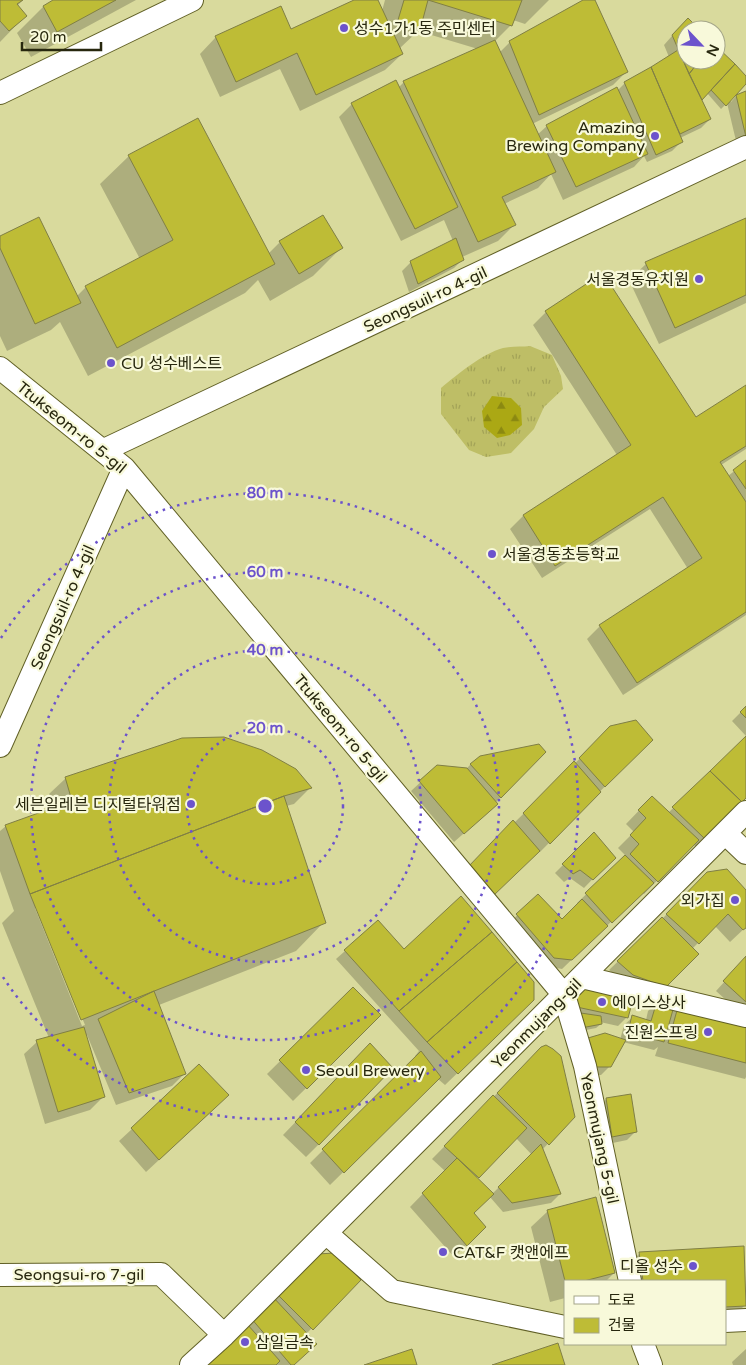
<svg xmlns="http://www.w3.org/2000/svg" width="746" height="1365" font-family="'Varela Round','Noto Sans KR',sans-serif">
<defs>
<pattern id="grass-tufts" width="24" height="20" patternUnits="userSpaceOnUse" patternTransform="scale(1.25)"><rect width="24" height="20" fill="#bebe66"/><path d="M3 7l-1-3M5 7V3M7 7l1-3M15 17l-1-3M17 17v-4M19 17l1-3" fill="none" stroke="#a3a357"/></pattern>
<pattern id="forest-firs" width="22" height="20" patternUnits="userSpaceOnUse" patternTransform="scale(1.25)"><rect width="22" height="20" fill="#aba814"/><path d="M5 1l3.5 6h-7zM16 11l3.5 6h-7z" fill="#8b8911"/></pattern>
</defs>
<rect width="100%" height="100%" fill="#d9da9d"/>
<!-- grass -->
<path fill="url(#grass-tufts)" d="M530,346L552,355L561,376L563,389L544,407L534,429L511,453L486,457L469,450L441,414V388C458,374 482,354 503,348C511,346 522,347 530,346Z"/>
<!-- forest -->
<path fill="url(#forest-firs)" d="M492,396L511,398L521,408L522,425L510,435L497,438L484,427L482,411Z"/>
<!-- shadow -->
<path fill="#0003" fill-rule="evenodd" d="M0,0H23L17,6L25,16L0,42Z
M56,0H136L31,57L17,33L43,7Z
M357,0H377L382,11L385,0H549L525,24L513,20L511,25L494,42L499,53L510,42L585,0H593L626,72L613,85L532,124L537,135L547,126L617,91L625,83L669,57L664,45L679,28L699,30H686V60H716V47L746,78V82L729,100L731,102L736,96L746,92V141L737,145L727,103L721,109L707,93L700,100L710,119L701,128L680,138L681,142L672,151L647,162L644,156L634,167L563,200L551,174L538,188L504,204L514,225L498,241L462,257L463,259L454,268L409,292L402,271L411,262L453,241L444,220L401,241L339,117L352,104L398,88L404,82L478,49L418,31L399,49L402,54L385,70L300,111L280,69L220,97L200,54L216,37L291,31Z
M129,156L268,254L280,242L341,248L313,276L270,301L258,280L245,293L88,376L60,322L51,330L7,351L0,336V237L76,297L86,287L140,259L100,184Z
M746,219V303L659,344L629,280L646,264Z
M546,312L696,419L746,386V449L721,465L728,476L746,462V615L623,695L587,639L600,626L688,569L650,509L542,578L510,529L523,516L617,455L533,325Z
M746,707V736L732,721Z
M611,728L651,740L540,852L514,823Z
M746,738V796L696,847L693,844L644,894L642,892L562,969L545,966L508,924L538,896L562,921L578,904L577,903L626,856L618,848L634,832L626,824L652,797L668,813Z
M545,752L495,803L487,813L454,842L411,791L438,766L466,769L471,764Z
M66,778L310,788L294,804L286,806L324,922L296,951L159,1005L185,1073L172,1086L116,1105L87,1035H85L103,1097L90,1110L45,1124L24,1054L37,1042L49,1038L2,923L14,911L0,871V831L6,826L54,809L49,794ZM35,908H37L85,1025L82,1026Z
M594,834L614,857L584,888L570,878L564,882L555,873Z
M707,874L746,892V927L730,942L715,926L692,949L656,995L624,984L609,970L662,919Z
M345,951H403L520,1013L445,1085L438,1079L330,1185L310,1163L417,1057L415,1056L419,1051L336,959Z
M746,958V1018L716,991Z
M584,985L627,1017L618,1026L600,1022L601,1024L596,1028L576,1032L561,1008Z
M353,989L380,1015L293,1101L267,1074Z
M657,1002L671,1013L679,1005L746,1021V1077L745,1079L655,1056L658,1047L654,1050L623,1042L610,1066L601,1075L586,1076L620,1040L624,1025L633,1017L646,1020L648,1011Z
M542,1048L573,1117L542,1150L560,1194L551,1203L503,1212L490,1197L473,1213L485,1227L454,1257L410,1207L445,1171L432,1159ZM516,1138L532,1155L492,1194L476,1178Z
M357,1058L319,1144L306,1157L283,1135Z
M606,1099L635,1132L627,1140L603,1145L598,1108Z
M215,1108L146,1172L119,1141L132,1129Z
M548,1211L614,1273L606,1281H565V1298L550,1302L531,1227Z
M743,1248L745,1305L732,1318L725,1319V1281H629L627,1266L640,1253Z
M319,1255L360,1280L306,1334L293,1365H203Z
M746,1349V1365H733L732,1362Z"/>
<!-- building -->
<path fill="#bebc36" stroke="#807f45" d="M0,0H23L17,4L27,16L9,31L0,21Z
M53,0H116L57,32L43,6Z
M354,0H378L403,54L316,95L297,53L236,82L215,36L281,6L291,29Z
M404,0H522L512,26L428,0L420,30L398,20Z
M583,0H595L628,72L539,115L509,41Z
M688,18L700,30H686V60H700L689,74L672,35Z
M495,40L556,172L502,197L516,225L478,242L403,81Z
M716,46L735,64L702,100L689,74L700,60H716Z
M678,50L711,119L680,134L651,67Z
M735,64L746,76V84L726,106L711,90Z
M651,67L683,142L656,155L624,82Z
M396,80L458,207L415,229L351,103Z
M617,87L648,154L576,187L546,125Z
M746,91V137L736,95Z
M198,118L275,264L117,348L85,286L173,240L128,155Z
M323,215L343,248L299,274L279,241Z
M39,217L81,303L35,324L0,248V236Z
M746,218V295L675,328L645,262Z
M456,238L464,260L418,284L410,261Z
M603,273L696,417L746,385V446L720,462L746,502V612L637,683L599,625L702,558L663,497L555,566L523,515L631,445L545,311Z
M746,460V489L733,470Z
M746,706V718L740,712Z
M636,720L653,740L605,787L579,758L610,726Z
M746,736V798L742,802L710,771Z
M224,737L262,750L296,769L312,788L284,796L30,894L5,825L72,801L65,777L182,738Z
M539,744L546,752L501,798L470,764L480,756Z
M574,761L601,792L550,844L523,813Z
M437,765L467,768L498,804L464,834L419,781Z
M710,771L742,802L705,839L672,807Z
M284,796L326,923L81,1020L30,894Z
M652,796L699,840L658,882L630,854L639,844L630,835L646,818L638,810Z
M513,820L540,851L493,896L468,867Z
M594,832L616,858L593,880L580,870L573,874L562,864Z
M625,855L654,883L612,923L585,893Z
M727,869L746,890V928L743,930L728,914L699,944L666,914L707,872Z
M538,894L562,919L582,899L608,926L572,960L554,958L516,914Z
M461,896L492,932L399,1011L344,950L378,920L404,949Z
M662,917L699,954L666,987L633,975L617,961Z
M492,932L517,962L427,1042L399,1011Z
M746,956V1002L723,981Z
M517,962L534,982V1000L458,1074L427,1042Z
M583,984L634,996L628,1018L572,1006Z
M353,987L381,1015L307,1089L279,1060Z
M154,991L186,1074L129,1093L98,1019Z
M657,1001L674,1006L664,1042L628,1032L632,1015L651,1021Z
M679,1003L746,1020V1063L668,1043Z
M574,1012L601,1016L602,1024L581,1028Z
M84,1027L105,1097L58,1112L36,1040Z
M605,1033L626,1040L611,1067H595L588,1038Z
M370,1043L393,1068L319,1145L295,1122Z
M546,1045L553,1049L561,1056L575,1117L549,1145L497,1093L541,1047Z
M421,1051L441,1077L344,1173L322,1149Z
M199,1064L229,1095L159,1160L131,1128Z
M631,1094L637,1132L612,1137L606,1098Z
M493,1095L527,1128L479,1178L444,1146Z
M541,1144L561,1194L512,1203L498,1187Z
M457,1158L494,1194L474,1213L486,1227L467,1246L422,1193Z
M596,1197L615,1273L584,1281H565L547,1210Z
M744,1246L746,1306L725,1307V1281H643L639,1252Z
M334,1253L361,1280L313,1330L277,1294L318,1254Z
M272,1296L317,1344L294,1365H291L250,1317Z
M247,1324L280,1361L276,1365H201Z
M558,1343L565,1365H492Z
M412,1349L417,1365H364Z"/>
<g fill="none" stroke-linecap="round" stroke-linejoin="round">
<!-- street casing -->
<g stroke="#616026" stroke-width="24">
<path id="street" d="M0,93L192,0
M0,368L124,468L564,995L585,1066L630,1281
M104,450L746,147
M0,746L124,468
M725,833L746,853
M582,977L746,1016
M326,1233L392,1291L565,1327
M0,1275L161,1274L224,1335
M725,1321L746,1320
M643,1344L651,1365
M191,1365L224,1335L746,812"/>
</g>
<!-- street -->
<use href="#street" stroke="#fff" stroke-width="22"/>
</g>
<!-- distance rings -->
<g fill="none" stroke="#6c53cc" stroke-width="2.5" stroke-dasharray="2.5 5">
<circle cx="265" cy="806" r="78"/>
<circle cx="265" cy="806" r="156"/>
<circle cx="265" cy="806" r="234"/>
<path d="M1 638A313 313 0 1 1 1 974"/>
</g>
<!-- markers -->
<g fill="#6c53cc" stroke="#f8f9da" stroke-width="2">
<circle cx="344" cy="28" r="5"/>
<circle cx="655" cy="136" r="5"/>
<circle cx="699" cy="279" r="5"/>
<circle cx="111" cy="363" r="5"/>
<circle cx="492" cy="554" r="5"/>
<circle cx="191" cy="804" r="5"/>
<circle cx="735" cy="900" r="5"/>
<circle cx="602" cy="1002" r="5"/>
<circle cx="708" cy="1032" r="5"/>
<circle cx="306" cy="1070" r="5"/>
<circle cx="443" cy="1252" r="5"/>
<circle cx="693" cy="1266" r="5"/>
<circle cx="245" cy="1342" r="5"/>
</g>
<g text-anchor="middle" stroke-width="4.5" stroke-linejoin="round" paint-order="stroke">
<!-- poi labels -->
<g font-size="16" fill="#27270e" stroke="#f8f9da" text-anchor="start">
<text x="354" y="34">성수1가1동 주민센터</text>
<text x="645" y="133" text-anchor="end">Amazing<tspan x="645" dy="18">Brewing Company</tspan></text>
<text x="689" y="285" text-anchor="end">서울경동유치원</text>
<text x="121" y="369">CU 성수베스트</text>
<text x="502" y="560">서울경동초등학교</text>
<text x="181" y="810" text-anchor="end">세븐일레븐 디지털타워점</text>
<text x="725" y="906" text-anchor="end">외가집</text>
<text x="612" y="1008">에이스상사</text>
<text x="698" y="1038" text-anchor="end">진원스프링</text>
<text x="316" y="1076">Seoul Brewery</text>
<text x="453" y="1258">CAT&amp;F 캣앤에프</text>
<text x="683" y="1272" text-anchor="end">디올 성수</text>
<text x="255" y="1348">삼일금속</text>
</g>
<!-- street labels -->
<g font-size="16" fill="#27270e" stroke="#f8f9da">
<text transform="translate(425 299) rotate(-25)" y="6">Seongsuil-ro 4-gil</text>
<text transform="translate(72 427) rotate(39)" y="6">Ttukseom-ro 5-gil</text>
<text transform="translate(62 607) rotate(-66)" y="6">Seongsuil-ro 4-gil</text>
<text transform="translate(341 728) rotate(50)" y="6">Ttukseom-ro 5-gil</text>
<text transform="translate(536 1023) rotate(-45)" y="6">Yeonmujang-gil</text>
<text transform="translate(600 1138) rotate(78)" y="6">Yeonmujang 5-gil</text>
<text x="79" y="1280">Seongsui-ro 7-gil</text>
</g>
</g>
<circle cx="265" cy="806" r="8" fill="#6c53cc" stroke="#f8f9da" stroke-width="2.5"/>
<g font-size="15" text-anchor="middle" font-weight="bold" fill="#6c53cc" stroke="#f8f9da" stroke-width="4.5" stroke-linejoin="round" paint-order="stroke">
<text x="265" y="498">80 m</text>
<text x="265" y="577">60 m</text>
<text x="265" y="655">40 m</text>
<text x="265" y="733">20 m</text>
</g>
<!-- legend -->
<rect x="564" y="1280" width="162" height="65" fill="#f8f9da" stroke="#a4a588"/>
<rect x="574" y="1296" width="25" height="8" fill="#ffffff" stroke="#a4a588"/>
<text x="608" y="1305" font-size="15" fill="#27270e">도로</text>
<rect x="574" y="1318" width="25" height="15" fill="#bebc36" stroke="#a4a588"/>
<text x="608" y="1330" font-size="15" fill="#27270e">건물</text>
<!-- north arrow -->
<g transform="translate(701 45) rotate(115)"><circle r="24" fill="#f8f9da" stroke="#a4a588"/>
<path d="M0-4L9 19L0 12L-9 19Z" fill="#6c53cc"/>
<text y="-8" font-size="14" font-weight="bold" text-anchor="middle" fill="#27270e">N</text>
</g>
<!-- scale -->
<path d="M22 42v8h79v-8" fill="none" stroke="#27270e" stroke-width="2.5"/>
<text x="30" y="42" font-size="15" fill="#27270e" stroke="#f8f9da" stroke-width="4" paint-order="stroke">20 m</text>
</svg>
